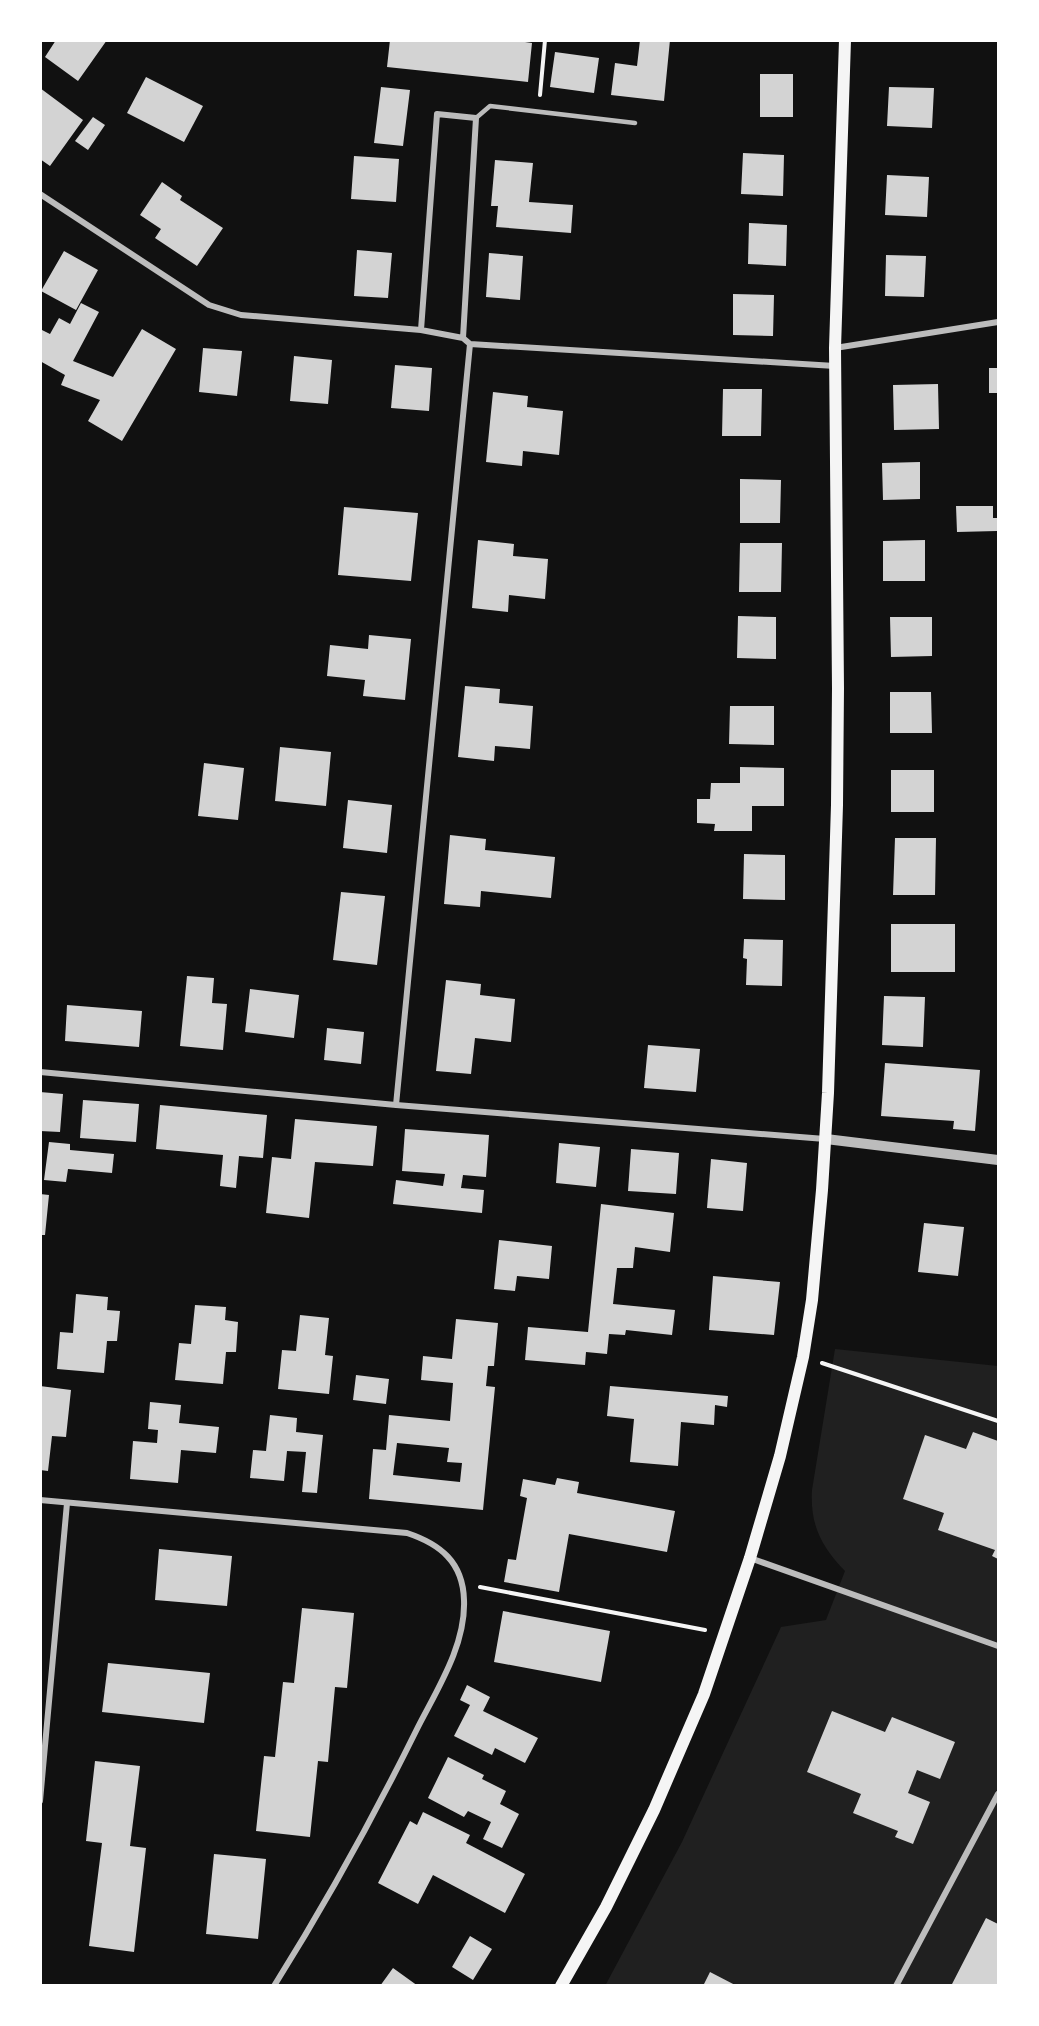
<svg xmlns="http://www.w3.org/2000/svg" width="1039" height="2026" font-family="Arial,sans-serif">
<rect width="100%" height="100%" fill="#111"/>
<!-- green -->
<path fill="#202020" d="M835,1349L998,1366V1985L605,1986L682,1842L781,1627L826,1620L845,1571C821,1546 810,1525 812,1490Z"/>
<!-- building -->
<path fill="#d3d3d3" fill-rule="evenodd" d="M56,40H107L78,81L45,57Z
M390,40H511L532,43L528,82L387,67Z
M640,40H670L664,101L611,95L615,63L637,66Z
M555,52L599,58L594,93L550,87Z
M760,74H793V117H760Z
M146,77L203,106L184,142L127,113Z
M381,87L410,90L403,146L374,143Z
M889,87L934,88L932,128L887,126Z
M40,88L83,120L50,166L40,159Z
M93,117L105,125L88,150L75,141Z
M743,153L784,155L783,196L741,194Z
M354,156L399,159L396,202L351,199Z
M495,160L533,163L529,202L573,205L571,233L496,227L498,206H491Z
M887,175L929,177L927,217L885,215Z
M162,182L182,196L180,200L223,228L197,266L155,238L161,229L140,215Z
M749,223L787,225L786,266L748,264Z
M357,250L392,253L388,298L354,296Z
M64,251L98,270L76,310L41,291Z
M489,253L523,256L520,300L486,297Z
M886,255L926,256L924,297L885,296Z
M733,294L774,295L773,336L733,335Z
M81,303L99,312L73,361L113,377L142,329L176,349L122,441L88,421L100,400L61,385L65,375L40,361V329L50,334L59,318L70,324Z
M203,348L242,351L237,396L199,392Z
M294,356L332,360L328,404L290,401Z
M395,365L432,368L429,411L391,408Z
M989,368H998V393H989Z
M938,384L939,429L894,430L893,385Z
M723,389H762L761,436H722Z
M493,392L528,396L527,407L563,411L559,455L523,451L522,466L486,462Z
M920,462V499L883,500L882,463Z
M740,479L781,480L780,523H740Z
M956,506H993V518H997V531L957,532Z
M344,507L418,513L411,581L338,575Z
M478,540L514,544L513,556L548,559L545,599L509,595L508,612L472,608Z
M925,540V581H883V541Z
M740,543H782L781,592H739Z
M738,616L776,617V659L737,658Z
M890,617H932V656L891,657Z
M369,635L411,639L405,700L363,696L365,680L327,676L330,645L368,649Z
M465,686L500,689L499,703L533,706L530,749L495,746L494,761L458,757Z
M890,692H931L932,733H890Z
M730,706H774V745L729,744Z
M280,747L331,752L326,806L275,801Z
M204,763L244,768L238,820L198,816Z
M740,767L784,768V806H752V831H714L715,824L697,823V799H710L711,783H740Z
M891,770H934V812H891Z
M348,800L392,805L387,853L343,848Z
M450,835L486,839L485,850L555,857L551,898L481,891L480,907L444,904Z
M895,838H936L935,895H893Z
M744,854L785,855V900L743,899Z
M341,892L385,896L377,965L333,960Z
M891,924H955V972H891Z
M744,939L783,940L782,986L746,985L747,959L743,958Z
M187,976L214,978L212,1003L227,1004L223,1050L180,1046Z
M446,980L481,984L480,995L515,999L511,1042L475,1038L471,1074L436,1071Z
M250,989L299,995L294,1038L245,1032Z
M884,996L925,997L923,1047L882,1045Z
M67,1005L142,1011L139,1047L65,1041Z
M327,1028L364,1032L361,1064L324,1060Z
M648,1045L700,1049L696,1092L644,1088Z
M885,1063L980,1070L975,1131L953,1129L954,1121L881,1116Z
M40,1092L63,1094L60,1132L40,1131Z
M83,1100L139,1104L136,1142L80,1138Z
M160,1105L267,1115L263,1158L239,1156L236,1188L220,1186L223,1155L156,1149Z
M295,1119L377,1126L373,1166L315,1162L309,1218L266,1213L272,1157L291,1159Z
M405,1129L489,1135L486,1177L463,1175L461,1188L484,1190L482,1213L393,1204L396,1180L443,1186L445,1174L402,1171Z
M49,1142L70,1144V1150L114,1154L112,1173L68,1169L66,1182L44,1180Z
M559,1143L600,1147L596,1187L556,1183Z
M631,1149L679,1153L676,1194L628,1191Z
M711,1159L747,1163L743,1211L707,1208Z
M40,1194L49,1195L45,1235H40Z
M601,1204L674,1213L670,1252L635,1247L633,1268H617L613,1304L675,1310L672,1335L626,1330L625,1335L609,1334L607,1354L586,1352L585,1365L525,1360L528,1327L588,1332Z
M924,1223L964,1227L958,1276L918,1272Z
M499,1240L552,1246L549,1279L517,1276L515,1291L494,1289Z
M713,1276L780,1282L774,1335L709,1330Z
M76,1294L108,1297L107,1310L120,1311L117,1341H107L104,1373L57,1369L60,1332L73,1333Z
M195,1305L226,1307L225,1320L238,1322L236,1352H226L223,1384L175,1380L179,1343L191,1344Z
M300,1315L329,1318L325,1355L333,1356L329,1394L278,1389L282,1350L296,1351Z
M456,1319L498,1323L494,1366H488L486,1386L495,1387L483,1510L369,1499L373,1449L386,1450L389,1415L450,1421L453,1383L421,1380L423,1356L452,1359ZM397,1443L449,1448L447,1462L462,1463L460,1482L393,1475Z
M356,1375L389,1379L386,1404L353,1400Z
M40,1386L71,1390L66,1437L52,1436L48,1471L40,1470Z
M610,1386L728,1396L727,1407L715,1405L714,1425L681,1422L678,1466L630,1462L634,1419L607,1416Z
M150,1402L181,1405L179,1423L219,1427L216,1453L181,1450L178,1483L130,1479L133,1441L157,1443L158,1430L148,1429Z
M270,1415L297,1418L296,1432L323,1435L317,1493L302,1492L306,1452L287,1451L284,1481L250,1478L253,1450L266,1451Z
M973,1432L998,1441V1559L992,1556L995,1550L938,1530L944,1513L903,1499L925,1435L966,1449Z
M557,1478L579,1482L577,1493L675,1511L667,1552L569,1534L559,1592L504,1582L508,1559L516,1560L527,1498L520,1496L523,1479L555,1485Z
M159,1549L232,1556L227,1606L155,1600Z
M302,1608L354,1613L347,1688L335,1687L328,1762L318,1761L310,1837L256,1831L264,1756L275,1757L283,1682L294,1683Z
M503,1611L610,1631L601,1682L494,1662Z
M108,1663L210,1673L204,1723L102,1712Z
M467,1685L490,1697L483,1711L538,1738L525,1763L495,1748L492,1755L454,1736L470,1705L460,1700Z
M832,1711L885,1732L892,1717L955,1742L940,1779L917,1770L908,1793L930,1802L913,1844L895,1837L898,1831L853,1813L861,1794L807,1772Z
M448,1757L484,1775L482,1779L506,1791L500,1804L519,1814L502,1848L483,1839L491,1822L468,1811L464,1817L428,1798Z
M95,1761L140,1766L130,1846L146,1848L134,1952L89,1946L102,1843L86,1841Z
M423,1812L470,1835L466,1843L525,1874L505,1913L433,1875L418,1904L378,1883L410,1821L417,1825Z
M214,1854L266,1859L258,1939L206,1934Z
M986,1918L998,1924V1986H951Z
M470,1936L492,1949L473,1980L452,1967Z
M393,1968L418,1986H380Z
M710,1972L737,1986H703Z"/>
<g fill="none" stroke-linecap="round" stroke-linejoin="round">
<!-- path -->
<path stroke="#f5f5f5" stroke-width="4" d="M540,95L545,40
M822,1363L998,1421
M480,1587L705,1630"/>
<!-- service -->
<path stroke="#bcbcbc" stroke-width="4.5" d="M476,118L490,106L635,123"/>
<!-- minor -->
<path stroke="#bcbcbc" stroke-width="6" d="M40,194L209,305L241,315L421,330L463,338L470,344L835,366
M421,330L437,114L476,118L463,338
M835,348L998,322
M40,1072L396,1105L825,1139
M396,1105L470,344
M40,1500L407,1533C440,1544 463,1562 464,1600C466,1646 436,1691 416,1731C373,1818 326,1903 274,1986
M750,1558L998,1646
M40,1801L67,1503
M896,1986L998,1794"/>
<!-- tertiary -->
<path stroke="#bcbcbc" stroke-width="10" d="M826,1139L998,1160"/>
<!-- secondary -->
<path stroke="#f5f5f5" stroke-width="12" d="M561,1986L606,1907L654,1810L704,1694L750,1558L780,1456L803,1357L812,1300L822,1190L828,1093L837,805L838,688L835,348L845,40"/>
</g>
<!-- border -->
<rect width="1039" height="2026" fill="none" stroke="#ffffff" stroke-width="84"/>
</svg>
